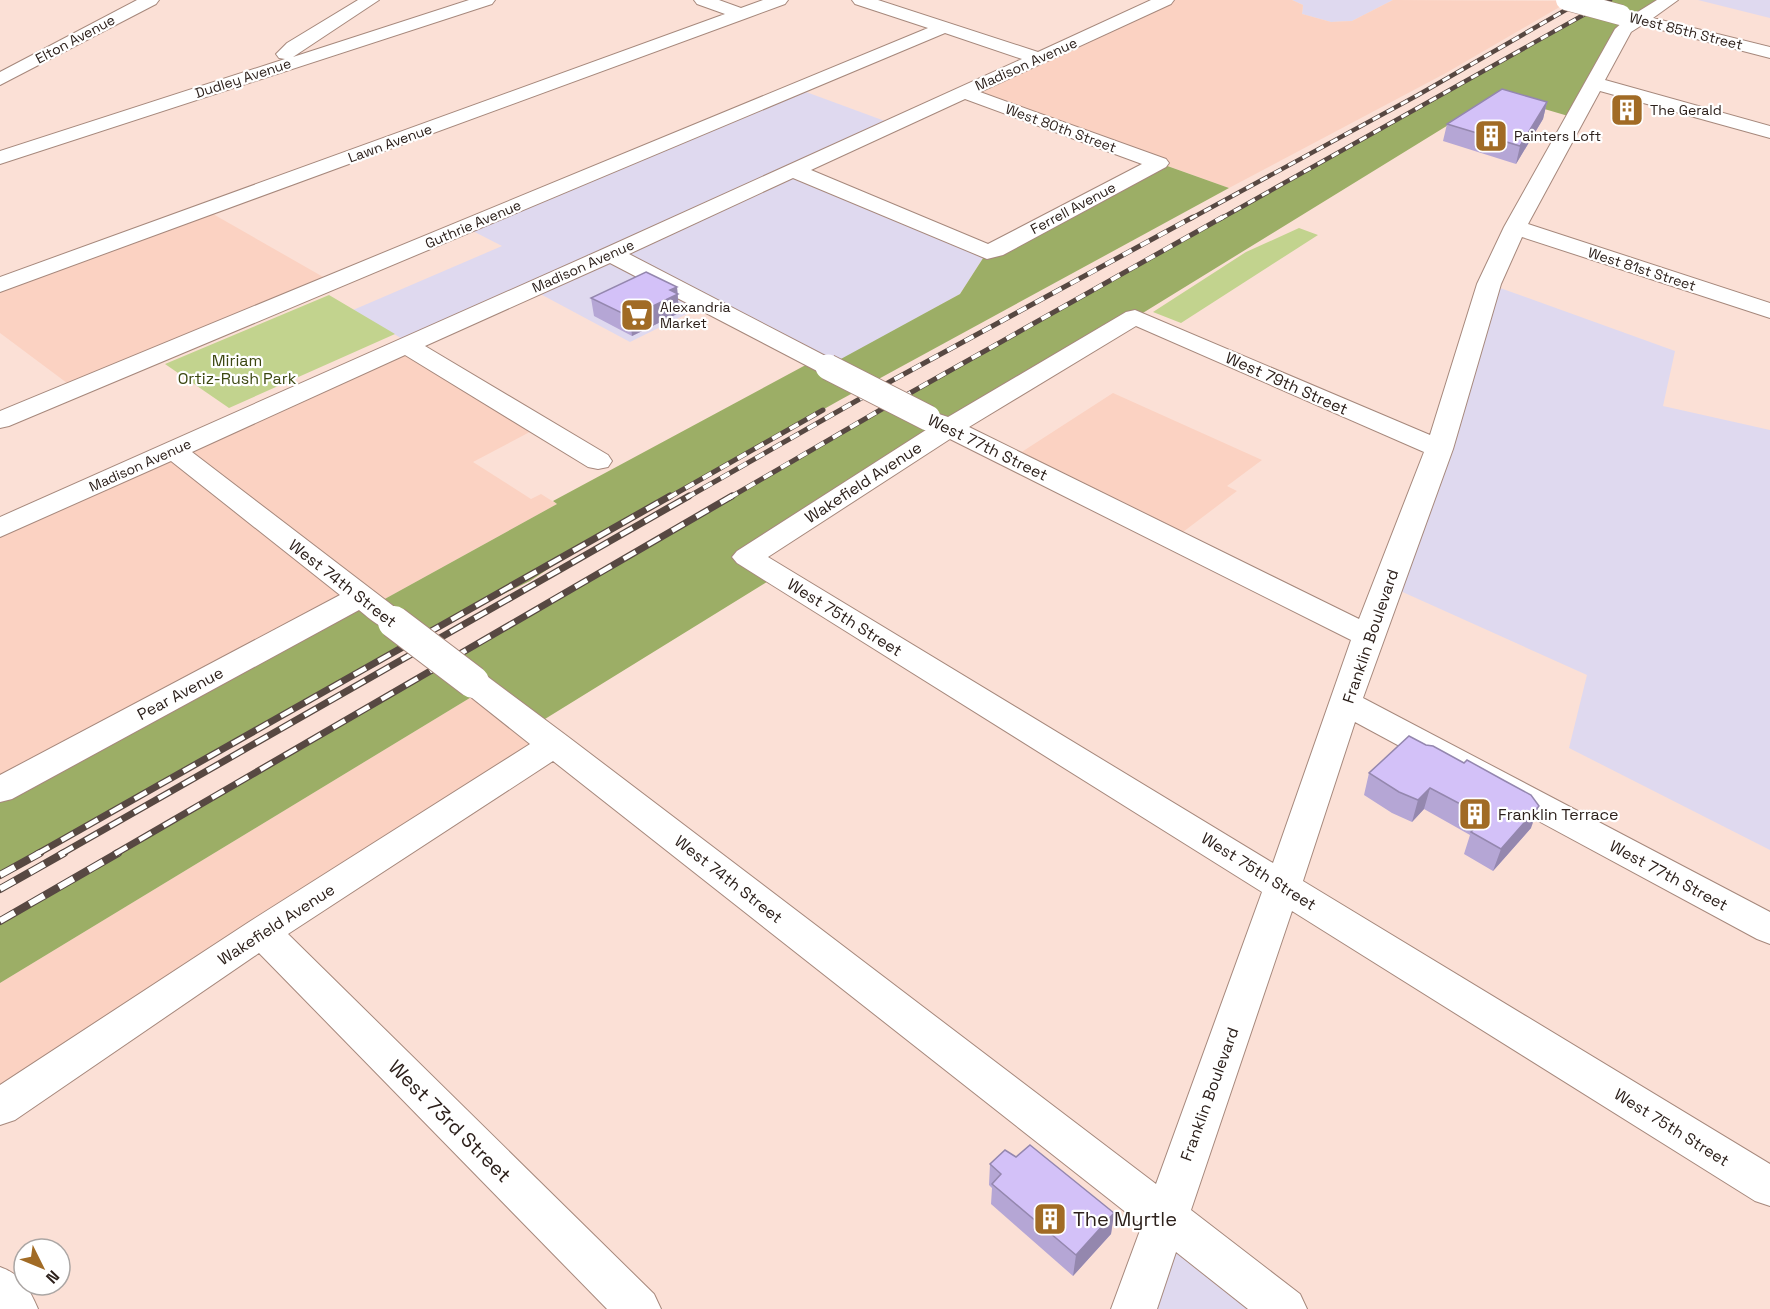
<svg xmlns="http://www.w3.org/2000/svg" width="1770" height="1309" font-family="'Space Grotesk',sans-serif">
<rect width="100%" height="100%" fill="#fbe0d6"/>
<!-- commercial -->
<path fill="#dfd9ef" d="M1292,0H1393L1352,21L1331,22L1302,14L1303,5Z
M1698,0H1770V18Z
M798,89L893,124L792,169L987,252L960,294L828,367L707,304L630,342L531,289L411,344L353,310L502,246L465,227Z
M1489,284L1675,351L1663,406L1770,430V850L1569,748L1587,675L1387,585Z
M1166,1216L1284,1309H1134Z"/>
<!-- built -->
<path fill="#fbd2c2" d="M1165,0H1292L1303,5L1302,14L1331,22L1352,21L1393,0L1570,1L1446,73L1229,188L963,92Z
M206,210L332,282L75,389L0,333V289Z
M407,346L541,426L473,462L531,499L541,494L557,504L372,606L0,790V528Z
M1113,393L1262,460L1227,486L1237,491L1179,535L1017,455Z
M483,690L555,744L0,1106V983Z"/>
<!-- green -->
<path fill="#c2d38e" d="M1299,228L1318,235L1181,323L1153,312L1246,252Z
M329,295L395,334L229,408L165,364Z"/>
<!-- forest -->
<path fill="#9cae66" d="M1610,0H1669L1638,19L1575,118L1497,95L748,556L778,575L532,727L483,690L0,983V921L894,402Z
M1159,163L1229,188L840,400L592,540L530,581L458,616L0,875V790L359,597L372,606L557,504L553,501L815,360L828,366L960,294L987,252Z"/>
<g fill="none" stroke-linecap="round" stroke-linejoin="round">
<!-- minor casing -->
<g stroke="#a6887c" stroke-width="2">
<path id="minor" d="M137,0H159L156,4L0,85V72Z
M358,0H379L293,57L469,0H495L492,4L0,164V151L285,59L279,58L276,54L287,43Z
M694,0H719L741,8L763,0H788L785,4L747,18L0,292V277L725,14L697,4Z
M852,0H878L1038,52L1151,0H1174L1171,4L980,92L1166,159L1169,163L1166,167L1003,255L987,259L793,178L629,254L837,362L841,367L837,372L828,375L819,372L610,263L425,346L608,455L612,461L608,467L598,469L588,467L405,355L192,452L405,615L409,622L405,629C385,634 374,622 359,610L12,799L0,802V775L340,595L171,461L0,537V517L603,249L1022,59L945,33L9,426L0,428V411L928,28L855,4ZM965,99L1142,164L988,244L811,170Z
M1657,0H1678L1653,18L1770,47V58L1642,25L1631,32L1605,80L1770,126V138L1600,91L1528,224L1770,303V318L1522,237L1501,284L1453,449L1363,698L1770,912V944L1757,939L1355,722L1303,881L1770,1164V1206L1755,1201L1292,911L1191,1210L1300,1294L1307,1309H1248L1176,1252L1157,1309H1111L1142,1225L553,761L288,934L654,1294L661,1309H607L259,953L15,1120L0,1125V1085L249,922L530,744L462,690L457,682L462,674L473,671L484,674L567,736L1156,1184L1262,892L737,563L732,557L737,551L929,428L920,420L924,414L933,412L948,417L1126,312L1135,310L1430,435L1477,284L1504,227L1615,29L1624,21L1617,16L1620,12L1626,11L1636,13ZM1136,326L1424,452L1359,619L969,427ZM950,439L1351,640L1273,863L768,557Z
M0,1267C22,1275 29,1288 38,1309H0Z"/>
</g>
<!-- minor -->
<use href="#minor" fill="#fff" fill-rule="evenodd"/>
<!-- rail-far3 casing -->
<g stroke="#574842" stroke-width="4.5">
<path id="rail-far3" d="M1190,219L1418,95L1583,0
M1220,219L1610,0"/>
</g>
<!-- rail-far2 casing -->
<g stroke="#574842" stroke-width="5">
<path id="rail-far2" d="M668,498L823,410
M686,498L893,380L1193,217
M729,498L894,402L1223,217"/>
</g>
<!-- rail-far1 casing -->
<g stroke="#574842" stroke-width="7">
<path id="rail-far1" d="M37,854L670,496
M61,854L689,496
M115,854L732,496"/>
</g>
<!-- rail casing -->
<g stroke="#574842" stroke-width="8">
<path id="rail" d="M0,875L40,853
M0,889L64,853
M0,921L118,853"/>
</g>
<!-- rail-far3 -->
<use href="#rail-far3" stroke="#fff" stroke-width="3" stroke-dasharray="8" stroke-linecap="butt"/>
<!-- rail-far2 -->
<use href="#rail-far2" stroke="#fff" stroke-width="4" stroke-dasharray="10" stroke-linecap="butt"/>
<!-- rail-far1 -->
<use href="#rail-far1" stroke="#fff" stroke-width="4.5" stroke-dasharray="14" stroke-linecap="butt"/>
<!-- rail -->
<use href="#rail" stroke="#fff" stroke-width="6" stroke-dasharray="17" stroke-linecap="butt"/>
<!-- minor-bridge-far2 casing -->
<g stroke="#a6887c" stroke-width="21" stroke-linecap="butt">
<path id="minor-bridge-far2" d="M1566,0L1621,15"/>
</g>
<!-- minor-bridge-far1 casing -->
<g stroke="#a6887c" stroke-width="27" stroke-linecap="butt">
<path id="minor-bridge-far1" d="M828,367L928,418"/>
</g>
<!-- minor-bridge casing -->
<g stroke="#a6887c" stroke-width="34" stroke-linecap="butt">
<path id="minor-bridge" d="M394,622L473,682"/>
</g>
<!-- minor-bridge-far2 -->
<use href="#minor-bridge-far2" stroke="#fff" stroke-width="20"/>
<!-- minor-bridge-far1 -->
<use href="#minor-bridge-far1" stroke="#fff" stroke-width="25"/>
<!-- minor-bridge -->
<use href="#minor-bridge" stroke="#fff" stroke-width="32"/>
</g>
<!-- wall -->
<path fill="#b5a6d5" d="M1547,102L1543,119L1516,164L1443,141L1447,124Z
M677,287L679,313L632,336L594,316L591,298Z
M1426,745L1464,763L1531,828L1493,871L1464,854L1470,835L1424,809L1412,822L1392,813L1364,795L1369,773Z
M990,1164L1114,1213L1111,1234L1073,1276L991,1204L992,1188L989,1185Z"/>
<!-- shaded-wall -->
<path fill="#9487ae" d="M1547,102L1543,119L1516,164L1520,146Z
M677,287L679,313L632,336L630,317L670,290Z
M1430,788L1424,809L1412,822L1418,800Z
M1539,806L1531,828L1493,871L1501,849Z
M1114,1213L1111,1234L1073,1276L1076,1255Z"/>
<!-- building -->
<path fill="#d3c1f8" stroke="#9487ae" stroke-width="1.5" d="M1502,89L1547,102L1520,146L1447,124Z
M646,272L677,287L670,290L678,294L630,317L591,298Z
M1409,736L1426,745L1433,746L1464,763L1467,760L1505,781L1531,795L1539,806L1501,849L1471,832L1485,817L1430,788L1418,800L1399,792L1369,773Z
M1030,1145L1114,1213L1076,1255L992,1184L1001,1174L990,1164L1005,1150L1016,1157Z"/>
<!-- icons -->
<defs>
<g id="building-square" transform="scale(1.725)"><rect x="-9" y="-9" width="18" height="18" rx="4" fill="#a16b25" stroke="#fff"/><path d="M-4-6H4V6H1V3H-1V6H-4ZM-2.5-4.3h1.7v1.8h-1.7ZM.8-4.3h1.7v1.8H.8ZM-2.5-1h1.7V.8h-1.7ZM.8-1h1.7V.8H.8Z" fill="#fff"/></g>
<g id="supermarket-square" transform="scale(1.725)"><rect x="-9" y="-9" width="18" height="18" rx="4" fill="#a16b25" stroke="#fff"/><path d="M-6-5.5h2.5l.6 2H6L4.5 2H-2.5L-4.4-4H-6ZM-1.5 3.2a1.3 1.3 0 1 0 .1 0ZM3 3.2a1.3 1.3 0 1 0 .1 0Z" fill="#fff"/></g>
</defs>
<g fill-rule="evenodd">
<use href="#building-square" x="1627" y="110"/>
<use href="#building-square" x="1491" y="136"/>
<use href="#supermarket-square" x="637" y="315"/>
<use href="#building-square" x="1475" y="814"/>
<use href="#building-square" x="1050" y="1219"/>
</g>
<g text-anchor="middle" stroke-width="4.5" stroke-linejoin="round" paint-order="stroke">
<!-- far-street labels -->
<g font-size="14" fill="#2d211c" stroke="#fff">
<text transform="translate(1686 31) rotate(14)" y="5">West 85th Street</text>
<text transform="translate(75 39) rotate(-28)" y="5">Elton Avenue</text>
<text transform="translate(1026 64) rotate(-24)" y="5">Madison Avenue</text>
<text transform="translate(243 78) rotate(-18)" y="5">Dudley Avenue</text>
<text transform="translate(1061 128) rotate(20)" y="5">West 80th Street</text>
<text transform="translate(390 143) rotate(-20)" y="5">Lawn Avenue</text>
<text transform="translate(1073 208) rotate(-28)" y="5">Ferrell Avenue</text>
<text transform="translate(473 224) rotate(-23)" y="5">Guthrie Avenue</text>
<text transform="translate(583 266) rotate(-24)" y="5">Madison Avenue</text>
<text transform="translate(1642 269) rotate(18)" y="5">West 81st Street</text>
<text transform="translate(140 465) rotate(-24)" y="5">Madison Avenue</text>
</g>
<!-- far-poi labels -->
<g font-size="14" fill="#2d211c" stroke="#fff" text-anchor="start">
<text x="1650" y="115">The Gerald</text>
<text x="1514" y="141">Painters Loft</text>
<text x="660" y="312">Alexandria<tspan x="660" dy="16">Market</tspan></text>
</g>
<!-- park labels -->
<g font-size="16" fill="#3c4711" stroke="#fff">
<text x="237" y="366">Miriam<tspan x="237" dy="18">Ortiz-Rush Park</tspan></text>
</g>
<!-- street labels -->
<g font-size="16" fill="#2d211c" stroke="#fff">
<text transform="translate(1287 383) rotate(24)" y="6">West 79th Street</text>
<text transform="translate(988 447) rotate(26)" y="6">West 77th Street</text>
<text transform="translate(863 482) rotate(-33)" y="6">Wakefield Avenue</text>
<text transform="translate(343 583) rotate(38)" y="6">West 74th Street</text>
<text transform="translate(845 617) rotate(32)" y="6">West 75th Street</text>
<text transform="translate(1370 636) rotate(-71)" y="6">Franklin Boulevard</text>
<text transform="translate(180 693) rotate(-28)" y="6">Pear Avenue</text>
<text transform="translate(1259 871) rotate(32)" y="6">West 75th Street</text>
<text transform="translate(1669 875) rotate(28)" y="6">West 77th Street</text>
<text transform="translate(729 879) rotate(38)" y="6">West 74th Street</text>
<text transform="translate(276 924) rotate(-33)" y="6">Wakefield Avenue</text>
<text transform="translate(1209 1094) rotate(-70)" y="6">Franklin Boulevard</text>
<text transform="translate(1672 1127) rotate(32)" y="6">West 75th Street</text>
</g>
<!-- poi labels -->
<g font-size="16" fill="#2d211c" stroke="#fff" text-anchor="start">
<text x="1498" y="820">Franklin Terrace</text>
</g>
<!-- near-street labels -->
<g font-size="20" fill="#2d211c" stroke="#fff">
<text transform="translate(450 1121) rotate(45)" y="7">West 73rd Street</text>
</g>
<!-- near-poi labels -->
<g font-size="20" fill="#2d211c" stroke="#fff" text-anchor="start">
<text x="1073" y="1226">The Myrtle</text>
</g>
</g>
<!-- north arrow -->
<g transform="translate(42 1267) rotate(133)"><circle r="28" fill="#ffffff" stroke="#aba6a4" stroke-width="1.5"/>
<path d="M0-4.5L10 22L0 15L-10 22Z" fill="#a16b25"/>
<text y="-9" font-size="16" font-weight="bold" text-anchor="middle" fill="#2d211c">N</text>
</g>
</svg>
